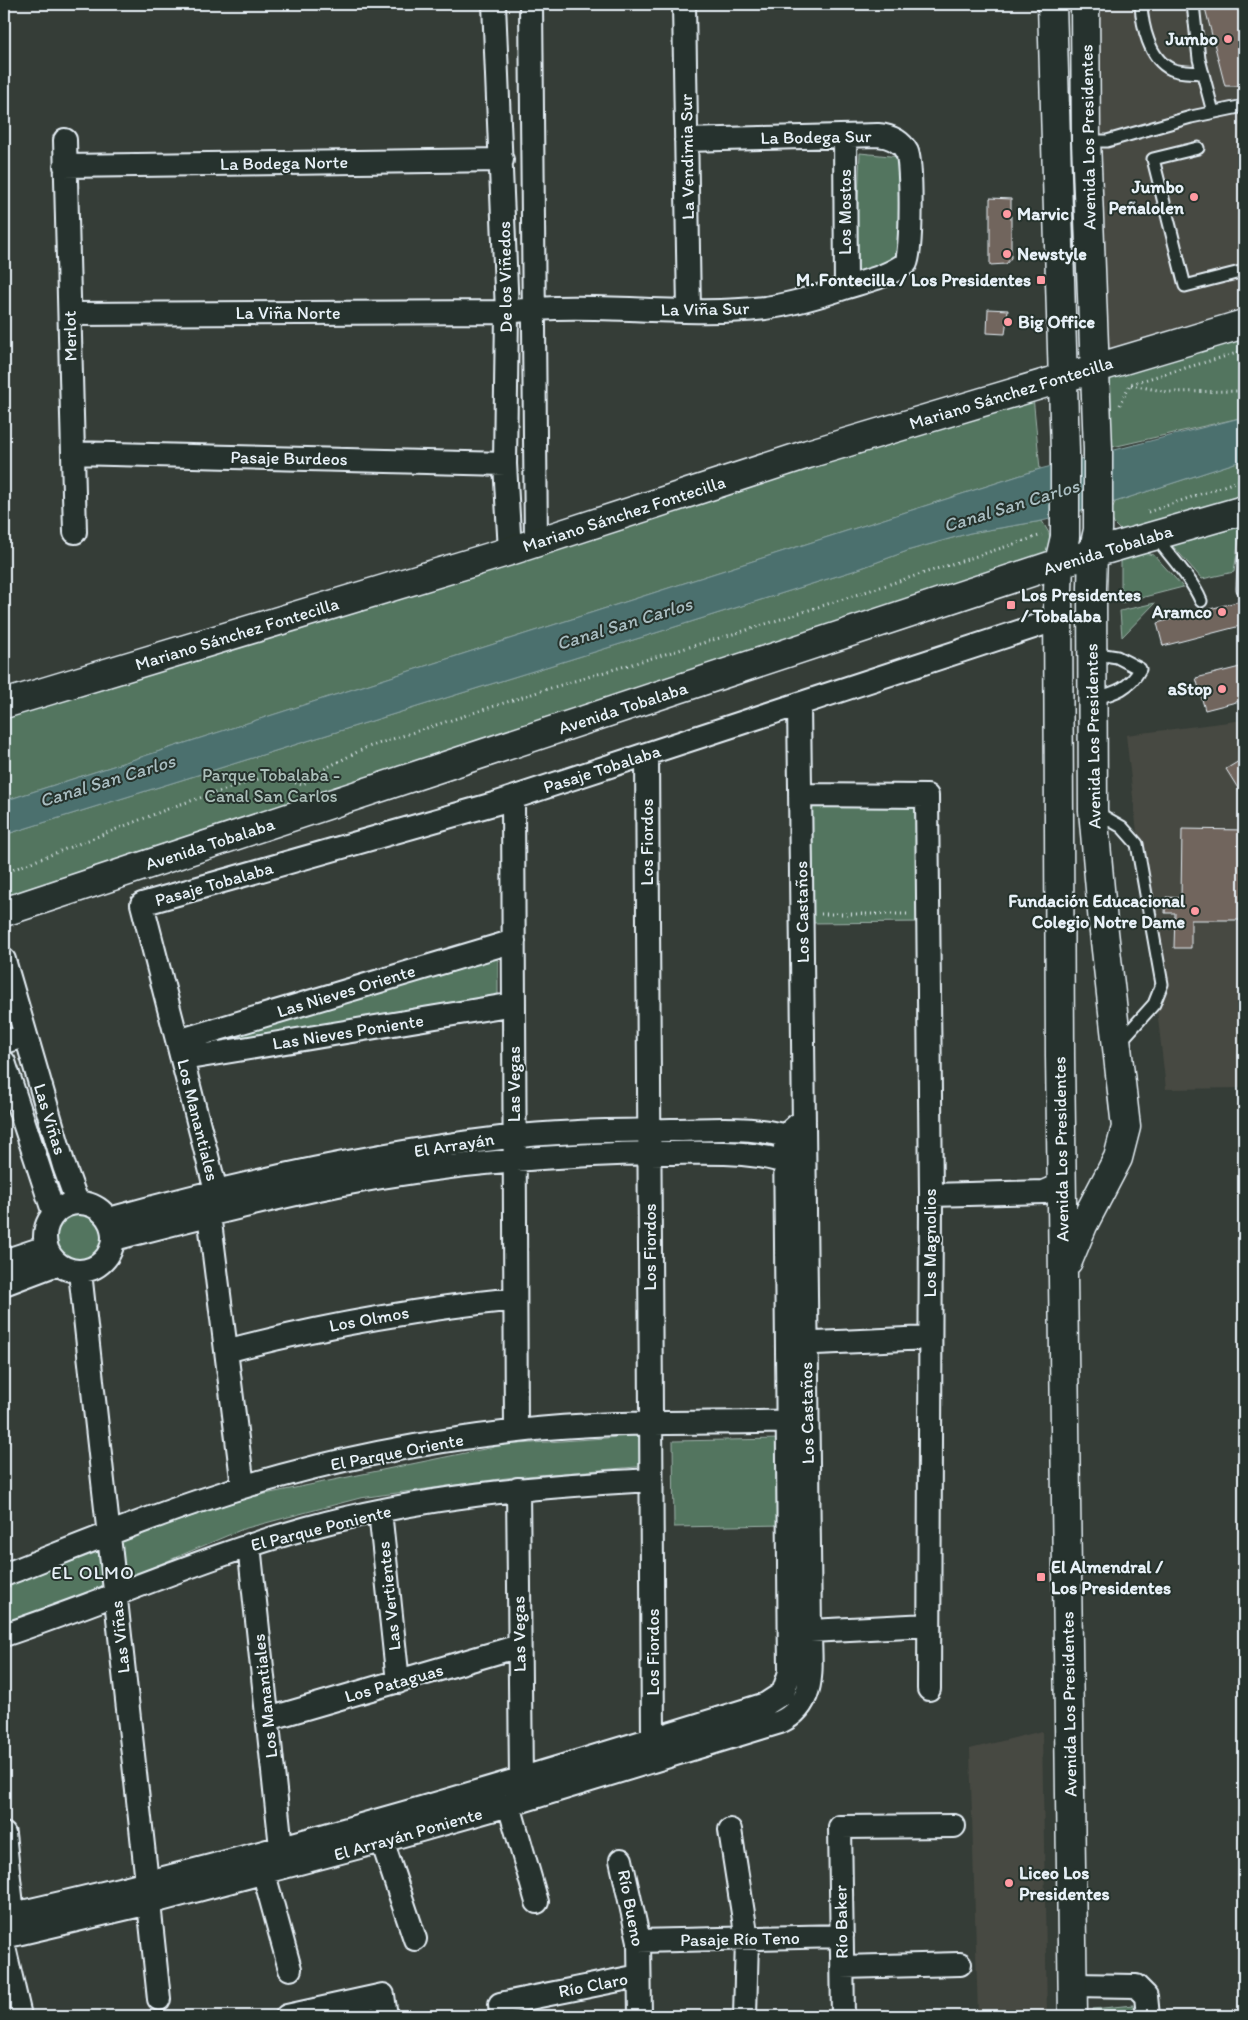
<svg xmlns="http://www.w3.org/2000/svg" width="1248" height="2020" font-family="Itim,sans-serif">
<rect width="100%" height="100%" fill="#353d37"/>
<filter id="ink" filterUnits="userSpaceOnUse"><feTurbulence type="fractalNoise" baseFrequency=".02" numOctaves="2"/><feDisplacementMap in="SourceGraphic" scale="10" xChannelSelector="R" yChannelSelector="G"/><feConvolveMatrix kernelMatrix="1 2 1 2 8 2 1 2 1" color-interpolation-filters="sRGB"/></filter>
<g filter="url(#ink)">
<!-- built -->
<path fill="#474942" d="M1097,4H1244V314L1104,354Z
M1244,720V1088L1166,1089L1126,735Z
M1042,1731L1047,2016H978L970,1749Z"/>
<!-- green -->
<path fill="#53745e" stroke="#9eb2ab" d="M860,153L900,157V246L892,262L855,274Z
M1244,337V417L1104,449L1105,376Z
M1033,396L1040,469L4,801V714Z
M1244,460V501L1121,531L1114,524L1110,514L1115,502Z
M1042,521L1049,533L1051,545L1043,556L4,899V835L646,636L853,571L910,550L970,533Z
M1241,525L1234,572L1202,579L1172,545Z
M1144,553L1154,555L1183,587L1121,603V560Z
M1155,603L1122,637L1120,611Z
M921,805L922,922L808,923L807,806Z
M498,955V996L190,1048Z
M55 1235a24 24 0 1 1 48 0a24 24 0 1 1-48 0Z
M648,1435V1466L514,1477L360,1498L243,1529L127,1578L119,1541L246,1498L504,1445Z
M782,1439L784,1525L674,1527L673,1441Z
M98,1552L107,1584L4,1626V1587Z
M1133,2005V2016H1093V2009Z"/>
<!-- water -->
<path fill="#4b706e" stroke="#8aa4a5" d="M1244,417V460L1115,502L1042,521L970,533L910,550L853,571L646,636L4,835V801L1040,469Z"/>
<!-- building -->
<path fill="#71655d" stroke="#e8f1f8" d="M1204,4H1244V86H1225Z
M990,198L1011,199V258L1006,264L990,265Z
M988,309L1008,310L1005,334L987,333Z
M1244,600V625L1163,646L1157,623Z
M1244,666V700L1205,710L1196,678Z
M1244,758V798L1226,769Z
M1182,829L1244,830V920H1191V948H1174L1175,913H1165L1166,897L1181,898Z"/>
<g fill="none" stroke-linecap="round" stroke-linejoin="round">
<!-- lane casing -->
<g stroke="#e8f1f8" stroke-width="15">
<path id="lane" d="M1141,4C1142,25 1149,59 1171,69C1179,73 1194,72 1203,73
M1193,4L1199,59L1213,112
M1086,141H1107L1191,117L1244,106
M1198,148L1153,159L1185,286L1244,271
M1155,536C1170,556 1192,579 1201,601
M1243,589L1244,559
M1092,653L1117,657L1140,669C1130,689 1114,693 1093,699
M1094,811L1122,827L1137,844L1162,984L1154,1004L1119,1043"/>
</g>
<!-- street casing -->
<g stroke="#e8f1f8" stroke-width="26">
<path id="street" d="M494,4L507,312L505,464L510,551
M531,4L536,543
M684,4L689,311
M845,136L846,287
M65,140L75,532
M65,166L502,160
M70,314L507,312C592,300 680,318 765,308C793,304 820,296 847,287C867,281 889,276 906,263C912,251 912,164 907,152C901,141 890,136 878,135L686,140
M73,453L505,464
M647,755L653,1739
M800,795L927,796L931,1195L929,1689
M513,798L516,1431
M4,960L64,1166L77,1202
M178,1041L514,941
M4,1042L25,1036
M183,1059L514,1004
M4,1062L54,1214
M931,1195L1044,1192L1063,1184
M45 1237a34 34 0 1 1 68 0a34 34 0 1 1-68 0Z
M109,1219C238,1183 369,1154 501,1138C557,1131 615,1131 671,1130C712,1130 760,1124 799,1141
M114,1239C188,1220 263,1200 338,1185C445,1164 555,1154 664,1153C708,1153 757,1149 798,1167
M4,1261L46,1247
M80,1272L147,1882
M4,1284L57,1264
M793,1344L929,1338
M226,1351C321,1326 417,1309 515,1299
M243,1487L209,1214L216,1191L142,904L497,803L1058,619
M518,1489L521,1779
M380,1511L398,1682
M249,1545L281,1847
M4,1575C68,1550 131,1524 196,1502C298,1467 411,1443 518,1431C612,1420 707,1424 801,1421
M810,1631L928,1625
M4,1635C106,1601 203,1557 307,1528C419,1497 536,1486 651,1480
M268,1719L519,1646
M509,1805L537,1902
M730,1830L747,1939L745,2016
M4,1834L13,1914
M382,1841L415,1939
M621,1860L639,1941L640,2016
M264,1874L290,1969
M149,1903L159,1999
M4,1916C261,1859 514,1782 766,1704L783,1693L790,1672L785,1136L804,1119
M4,1937L149,1903L382,1841L509,1805L780,1722C818,1704 810,1666 810,1631L799,704
M639,1941L842,1936
M4,1947L20,2016
M842,1967L960,1964
M1073,1985L1136,1986L1146,1996L1148,2016
M287,2016L383,1995L386,2016
M501,2016L500,2004L639,1976
M843,2016L840,1827L954,1826"/>
</g>
<!-- secondary casing -->
<g stroke="#e8f1f8" stroke-width="31">
<path id="secondary" d="M1052,4L1065,452V537L1059,563L1058,591L1060,1056L1073,2016
M4,704L510,551L808,454L1244,324
M4,912L1059,563L1244,510
M1068,1261L1083,1225L1118,1158L1126,1127L1103,923L1093,810L1092,588L1093,553L1098,530V449L1086,141L1085,4"/>
</g>
<!-- path -->
<path stroke="#e8f1f8" stroke-width="3" stroke-dasharray="1 4" stroke-linecap="butt" d="M1131,385L1168,392L1244,391
M1120,405L1130,384L1244,351
M1148,512L1244,479
M4,873L178,805L271,775L302,785L326,768L365,748L544,690L750,629L1042,535
M821,914H910"/>
<!-- lane -->
<use href="#lane" stroke="#26332d" stroke-width="11"/>
<!-- street -->
<use href="#street" stroke="#26332d" stroke-width="22"/>
<!-- secondary -->
<use href="#secondary" stroke="#26332d" stroke-width="28"/>
</g>
</g>
<!-- markers -->
<g fill="#ff9aa2" stroke="#26332d" stroke-width="2">
<circle cx="1228" cy="39" r="5"/>
<circle cx="1194" cy="197" r="5"/>
<circle cx="1007" cy="214" r="5"/>
<circle cx="1007" cy="254" r="5"/>
<rect x="1036" y="275" width="10" height="10" rx="2.5"/>
<circle cx="1008" cy="322" r="5"/>
<rect x="1006" y="600" width="10" height="10" rx="2.5"/>
<circle cx="1222" cy="612" r="5"/>
<circle cx="1222" cy="689" r="5"/>
<circle cx="1195" cy="911" r="5"/>
<rect x="1036" y="1572" width="10" height="10" rx="2.5"/>
<circle cx="1009" cy="1883" r="5"/>
</g>
<g text-anchor="middle" stroke-width="4" stroke-linejoin="round" paint-order="stroke">
<!-- poi labels -->
<g font-size="18" font-weight="bold" fill="#e8f1f8" stroke="#26332d" text-anchor="end">
<text x="1218" y="45">Jumbo</text>
<text x="1184" y="193">Jumbo<tspan x="1184" dy="21">Peñalolen</tspan></text>
<text x="1017" y="220" text-anchor="start">Marvic</text>
<text x="1017" y="260" text-anchor="start">Newstyle</text>
<text x="1031" y="286">M. Fontecilla / Los Presidentes</text>
<text x="1018" y="328" text-anchor="start">Big Office</text>
<text x="1021" y="601" text-anchor="start">Los Presidentes<tspan x="1021" dy="21">/ Tobalaba</tspan></text>
<text x="1212" y="618">Aramco</text>
<text x="1212" y="695">aStop</text>
<text x="1185" y="907">Fundación Educacional<tspan x="1185" dy="21">Colegio Notre Dame</tspan></text>
<text x="1051" y="1573" text-anchor="start">El Almendral /<tspan x="1051" dy="21">Los Presidentes</tspan></text>
<text x="1019" y="1879" text-anchor="start">Liceo Los<tspan x="1019" dy="21">Presidentes</tspan></text>
</g>
<!-- street labels -->
<g font-size="18" fill="#e8f1f8" stroke="#26332d">
<text transform="translate(816 137) rotate(-1)" y="6">La Bodega Sur</text>
<text transform="translate(1088 137) rotate(-91)" y="6">Avenida Los Presidentes</text>
<text transform="translate(687 157) rotate(-91)" y="6">La Vendimia Sur</text>
<text transform="translate(284 163) rotate(-1)" y="6">La Bodega Norte</text>
<text transform="translate(845 212) rotate(-90)" y="6">Los Mostos</text>
<text transform="translate(505 277) rotate(-91)" y="6">De los Viñedos</text>
<text transform="translate(705 309) rotate(-1)" y="6">La Viña Sur</text>
<text x="288" y="319">La Viña Norte</text>
<text transform="translate(70 336) rotate(-91)" y="6">Merlot</text>
<text transform="translate(1011 393) rotate(-17)" y="6">Mariano Sánchez Fontecilla</text>
<text transform="translate(289 458) rotate(1)" y="6">Pasaje Burdeos</text>
<text transform="translate(624 514) rotate(-18)" y="6">Mariano Sánchez Fontecilla</text>
<text transform="translate(1108 550) rotate(-17)" y="6">Avenida Tobalaba</text>
<text transform="translate(237 634) rotate(-17)" y="6">Mariano Sánchez Fontecilla</text>
<text transform="translate(623 708) rotate(-18)" y="6">Avenida Tobalaba</text>
<text transform="translate(1093 736) rotate(-91)" y="6">Avenida Los Presidentes</text>
<text transform="translate(602 769) rotate(-18)" y="6">Pasaje Tobalaba</text>
<text transform="translate(647 842) rotate(-90)" y="6">Los Fiordos</text>
<text transform="translate(210 844) rotate(-18)" y="6">Avenida Tobalaba</text>
<text transform="translate(214 884) rotate(-16)" y="6">Pasaje Tobalaba</text>
<text transform="translate(802 912) rotate(-91)" y="6">Los Castaños</text>
<text transform="translate(346 991) rotate(-17)" y="6">Las Nieves Oriente</text>
<text transform="translate(348 1032) rotate(-9)" y="6">Las Nieves Poniente</text>
<text transform="translate(514 1084) rotate(-90)" y="6">Las Vegas</text>
<text transform="translate(50 1119) rotate(73)" y="6">Las Viñas</text>
<text transform="translate(198 1120) rotate(76)" y="6">Los Manantiales</text>
<text transform="translate(454 1145) rotate(-9)" y="6">El Arrayán</text>
<text transform="translate(1061 1149) rotate(-91)" y="6">Avenida Los Presidentes</text>
<text transform="translate(930 1243) rotate(-90)" y="6">Los Magnolios</text>
<text transform="translate(650 1247) rotate(-90)" y="6">Los Fiordos</text>
<text transform="translate(369 1319) rotate(-10)" y="6">Los Olmos</text>
<text transform="translate(807 1413) rotate(-91)" y="6">Los Castaños</text>
<text transform="translate(397 1452) rotate(-11)" y="6">El Parque Oriente</text>
<text transform="translate(321 1528) rotate(-14)" y="6">El Parque Poniente</text>
<text transform="translate(389 1596) rotate(-96)" y="6">Las Vertientes</text>
<text transform="translate(519 1634) rotate(-91)" y="6">Las Vegas</text>
<text transform="translate(120 1637) rotate(-96)" y="6">Las Viñas</text>
<text transform="translate(653 1652) rotate(-90)" y="6">Los Fiordos</text>
<text transform="translate(394 1683) rotate(-16)" y="6">Los Pataguas</text>
<text transform="translate(265 1696) rotate(-96)" y="6">Los Manantiales</text>
<text transform="translate(1069 1704) rotate(-91)" y="6">Avenida Los Presidentes</text>
<text transform="translate(408 1834) rotate(-16)" y="6">El Arrayán Poniente</text>
<text transform="translate(631 1908) rotate(79)" y="6">Río Bueno</text>
<text transform="translate(841 1922) rotate(-91)" y="6">Río Baker</text>
<text transform="translate(740 1939) rotate(-1)" y="6">Pasaje Río Teno</text>
<text transform="translate(593 1985) rotate(-11)" y="6">Río Claro</text>
</g>
<!-- park labels -->
<g font-size="18" fill="#acbfba" stroke="#26332d">
<text x="271" y="781">Parque Tobalaba -<tspan x="271" dy="21">Canal San Carlos</tspan></text>
</g>
<!-- water labels -->
<g font-size="19" font-style="italic" fill="#a9bdc1" stroke="#26332d">
<text transform="translate(1011 505) rotate(-17)" y="7">Canal San Carlos</text>
<text transform="translate(624 623) rotate(-17)" y="7">Canal San Carlos</text>
<text transform="translate(107 780) rotate(-17)" y="7">Canal San Carlos</text>
</g>
<!-- neighbourhood labels -->
<g font-size="19" letter-spacing="1" fill="#e8f1f8" stroke="#26332d">
<text x="93" y="1579">EL OLMO</text>
</g>
</g>
<!-- margin -->
<rect width="1248" height="2020" fill="none" stroke="#26332d" stroke-width="20"/>
<rect x="10" y="10" width="1228" height="2000" fill="none" stroke="#e8f1f8" stroke-width="2" filter="url(#ink)"/>
</svg>
